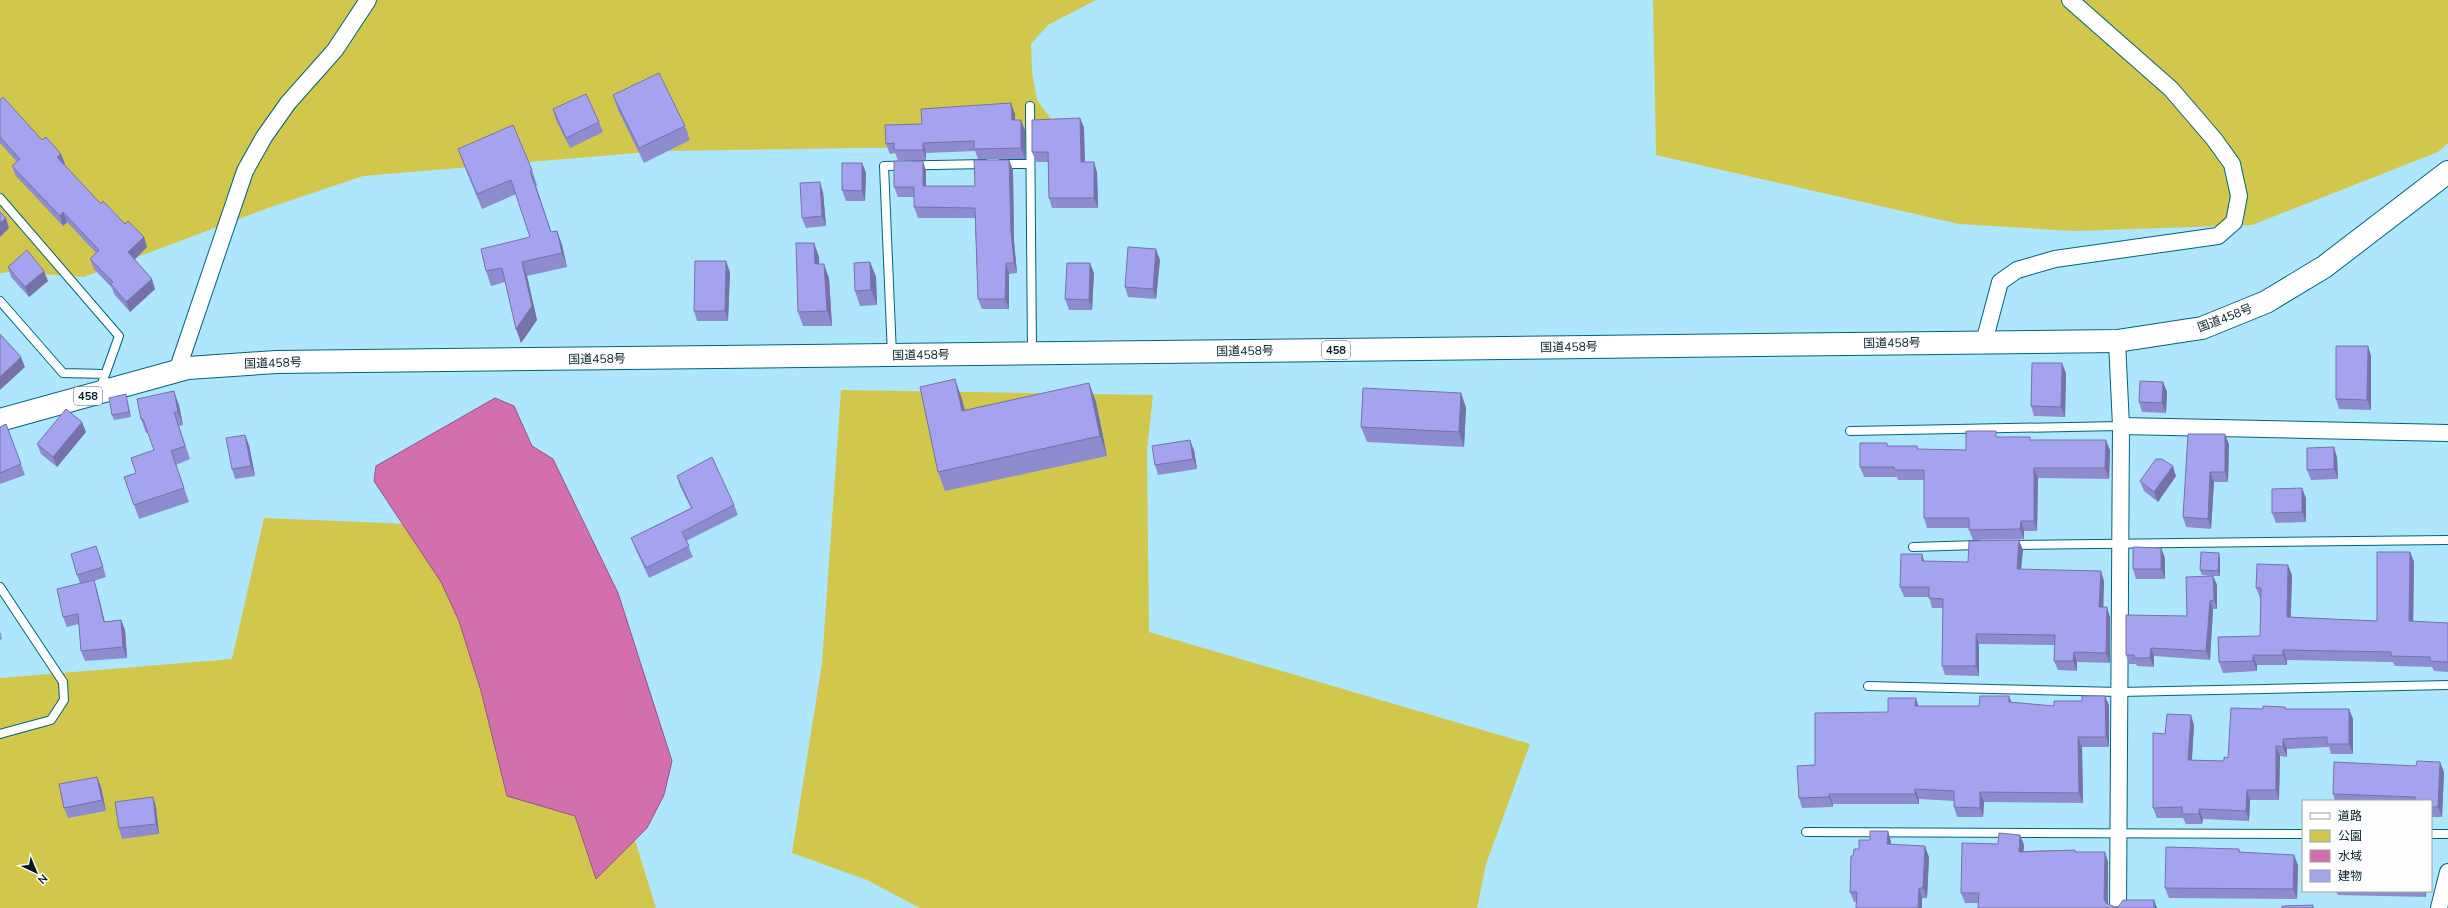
<svg xmlns="http://www.w3.org/2000/svg" width="2448" height="908" font-family="'Nunito Sans','Noto Sans JP',sans-serif">
<rect width="100%" height="100%" fill="#aee7fd"/>
<!-- green -->
<path fill="#d1c74c" d="M0,0H1096L1048,25L1031,44L1032,72L1037,100L1070,145L661,151L363,176L268,208L84,277L11,272L0,273Z
M1653,0H2448V143L2438,152L2252,225L2075,231L1959,224L1656,155Z
M841,390L1153,395L1147,451L1149,632L1530,744L1486,864L1477,908H920L867,880L792,853L822,663Z
M264,518L538,529L656,908H0V678L232,659Z"/>
<!-- water -->
<path fill="#d36fac" stroke="#945684" d="M495,398L514,406L532,446L553,459L618,593L672,761L664,795L647,828L596,879L575,816L507,796L481,691L459,621L441,582L374,481L376,466Z"/>
<g fill="none" stroke-linecap="round" stroke-linejoin="round">
<!-- service casing -->
<g stroke="#00637d" stroke-width="10">
<path id="service" d="M1030,106L1032,353
M1001,164H1030
M0,198L119,336L100,389
M0,301L63,373L105,374
M892,355L884,166L985,164
M1850,431L2121,426
M2010,545L2448,540
M1913,547L1978,545
M0,587L63,682L64,700L51,720L0,734
M1868,686L2120,692L2448,685
M1806,832L2303,834
M2431,834H2448"/>
</g>
<!-- minor casing -->
<g stroke="#00637d" stroke-width="18">
<path id="minor" d="M2117,341L2121,426L2118,908
M1984,342L2000,282L2017,270L2055,259L2218,236L2234,222L2239,196L2232,164L2214,139L2171,89L2070,0
M177,371L245,171L264,137L288,103L335,50L368,0
M2121,426L2448,433
M2439,908L2448,872"/>
</g>
<!-- trunk casing -->
<g stroke="#00637d" stroke-width="24">
<path id="trunk" d="M0,420L188,368L276,362L2117,341L2202,328L2266,302L2324,267L2448,172"/>
</g>
<!-- service -->
<use href="#service" stroke="#fff" stroke-width="8"/>
<!-- minor -->
<use href="#minor" stroke="#fff" stroke-width="16"/>
<!-- trunk -->
<use href="#trunk" stroke="#fff" stroke-width="22"/>
</g>
<!-- wall -->
<path fill="#8e8cce" d="M613,95L685,126L690,140L644,163L618,110Z
M0,99L42,140L61,154L65,164H64L101,204L125,224L144,237L147,247L134,260L155,289L130,312L114,294L112,288L94,269L90,259L96,253L67,222L63,226L16,176L12,166L17,162L0,143Z
M553,109L599,122L603,132L570,148L556,120Z
M1015,114V120L1025,130V159H978L975,151L926,153V160H898L895,153L890,154L886,144L922,124Z
M1080,118L1084,128L1085,162L1097,172L1098,208H1052L1049,198L1048,162H1036L1032,152Z
M458,149L532,170L537,185L536,186L551,232L557,231L562,245L567,267L527,276L537,320L521,343L505,282L491,286L486,271L530,237L516,194L482,209L463,163Z
M1009,160L1013,170L1014,241L1017,273L1009,274V309H982L978,299L975,218H918L914,207V197H898L894,187L926,171V186H975Z
M862,163L866,173L865,201H846L842,190Z
M823,192L826,226L806,228L802,218Z
M814,243L819,257V264L829,278L832,326H803L798,312Z
M1160,260L1156,299L1128,297L1125,287Z
M870,262L876,277L877,305L860,306L855,291Z
M8,267L48,281L29,297L11,277Z
M730,272L728,321H697L694,311Z
M1094,273L1092,310H1069L1065,299Z
M2368,346L2371,356V410L2339,409L2336,399Z
M2066,373L2065,417L2034,416L2031,406Z
M2163,382L2167,392L2166,413L2142,412L2139,402Z
M1089,383L1096,402L1107,456L945,491L938,472L962,399L965,410Z
M1461,393L1466,408L1464,447L1367,442L1361,427Z
M126,394L127,399L131,417L114,420L112,415Z
M179,405L183,425L179,426L190,459L176,465L189,502L139,519L124,477L136,473L154,450L148,433H146L141,419Z
M6,424L25,475L0,484V427Z
M86,432L57,467L41,454L37,444Z
M2188,434L2229,444L2228,482H2214L2211,529L2186,527L2183,517Z
M1998,437L2032,440L2110,450L2109,479L2038,478L2037,531H2024V539L1973,540L1969,530V528H1927L1924,518V480H1898L1897,477H1864L1860,467L1888,446H1917L1918,449L1966,450Z
M249,445L255,476L235,479L232,469Z
M1194,450L1197,469L1158,475L1155,465Z
M2337,457L2338,479L2311,480L2307,470Z
M677,476L734,505L738,515L686,541L693,557L649,578L635,548L631,538L691,508L680,486Z
M2176,476L2158,502L2144,491L2140,481Z
M2306,498V522L2276,523L2272,513Z
M2161,548L2165,558V579H2136L2133,569Z
M2023,550L2021,569L2104,581L2103,607L2110,617V663L2077,662V671L2058,670L2054,661L2055,645L1979,644V676L1945,675L1942,666L1943,608H1932L1929,597H1904L1900,587L1922,554L1924,561L1968,562Z
M2410,552L2414,562L2413,622L2448,623V672L2434,671L2432,667L2395,666L2393,662L2287,660V665H2257V671L2223,673L2219,662L2260,636L2261,599L2260,598L2256,588L2292,575L2291,618L2377,621Z
M100,556L106,577L94,581L97,590L105,622L121,620L125,630L127,658L85,661L81,651L79,624L67,627L63,617L80,583L77,575Z
M2220,558V576H2213L2217,585V609H2213L2210,660L2154,656V667L2137,666L2136,664H2129L2126,655L2187,616L2213,576L2202,575L2200,570Z
M0,631L2,639L0,640Z
M2009,696L2011,703L2054,706L2109,705V747H2082L2083,803L1984,802L1983,817H1957L1954,807V801L1919,799V804H1833V807L1802,808L1799,798L1815,765L1918,706H1979Z
M2285,707L2286,709H2349L2353,719V754H2331L2329,747L2287,749V757L2280,756L2279,800H2250L2249,821L2203,819L2202,824H2186L2183,818H2157L2153,808L2165,734L2194,725L2192,760L2224,761L2228,758L2263,709Z
M2444,772L2442,817H2431V801H2335L2333,794Z
M97,777L101,787L106,811L68,818L64,808Z
M153,797L156,807L159,834L122,839L119,828Z
M2020,835L2024,845L2023,851L2075,850L2076,852L2108,862V904L2115,907L2154,900L2157,908H1978L1979,903H1965L1961,893L1998,844Z
M1870,840L1891,841V844L1929,857L1927,898L1854,902L1850,892L1853,856L1859,849Z
M2239,849L2240,852L2298,865L2297,899L2169,898L2165,888Z
M2336,891H2426V897L2338,895Z"/>
<!-- shaded-wall -->
<path fill="#7472a8" d="M1011,103L1015,114V130L1012,120Z
M1080,118L1084,128L1085,172L1081,162Z
M1021,120L1025,130V159L1021,148Z
M923,143L926,153V160L923,150Z
M61,154L65,164L61,167L57,157Z
M1009,160L1013,170L1014,241L1017,273L1014,263L1011,231Z
M923,161L926,171V196L923,186Z
M1094,162L1097,172L1098,208L1094,198Z
M862,163L866,173L865,201L862,191Z
M530,171L536,186L556,246L551,232Z
M820,182L823,192L826,226L822,216Z
M63,212L67,222L63,226L60,216Z
M6,218L9,228L0,237V223Z
M557,231L562,245L567,267L562,253Z
M144,237L147,247L131,263L128,252Z
M814,243L819,257L820,279L815,264Z
M1156,249L1160,260L1156,299L1153,289Z
M726,261L730,272L728,321L725,311Z
M522,262L527,276L537,320L521,343L516,329Z
M870,262L876,277L877,305L871,290Z
M1006,263L1009,274V309L1005,299Z
M1090,263L1094,273L1092,310L1089,300Z
M824,264L829,278L832,326L827,311Z
M44,271L48,281L29,297L25,287Z
M152,279L155,289L130,312L126,302Z
M2368,346L2371,356V410L2367,400Z
M21,357L25,367L0,390V377Z
M2062,363L2066,373L2065,417L2061,407Z
M955,379L962,399L969,430L962,411Z
M2163,382L2167,392L2166,413L2162,403Z
M1089,383L1096,402L1107,456L1100,436Z
M174,391L179,405L183,425L178,412Z
M1461,393L1466,408L1464,447L1459,432Z
M126,394L127,399L131,417L129,412Z
M82,422L86,432L57,467L53,457Z
M2225,434L2229,444L2228,482L2225,472Z
M245,435L249,445L255,476L251,466Z
M1190,440L1194,450L1197,469L1193,459Z
M2106,440L2110,450L2109,479L2105,468Z
M2334,447L2337,457L2338,479L2334,469Z
M2173,466L2176,476L2158,502L2154,492Z
M2034,468L2038,478L2037,531L2034,521Z
M2210,472L2214,482L2211,529L2208,519Z
M2302,488L2306,498V522L2302,512Z
M2021,521L2024,531V539L2020,529Z
M2019,540L2023,550L2020,579L2017,569Z
M2161,548L2165,558V579L2161,569Z
M2410,552L2414,562L2413,632L2409,621Z
M2219,553L2220,558V576L2218,571Z
M1922,554L1925,564L1922,561Z
M2288,565L2292,575L2290,628L2287,617Z
M2101,571L2104,581L2103,617L2099,607Z
M2213,576L2217,585V609L2214,600Z
M94,580L97,590L107,632L104,622Z
M2210,601L2213,609L2210,660L2206,651Z
M2107,607L2110,617V663L2106,653Z
M121,620L125,630L127,658L123,647Z
M1976,634L1979,644V676L1976,666Z
M2151,648L2154,656V667L2150,658Z
M2283,650L2287,660V665L2283,655Z
M2074,652L2077,662V671L2073,661Z
M2253,655L2257,665V671L2253,661Z
M2009,696L2013,706L2009,702Z
M2105,696L2109,705V747L2106,737Z
M1916,698L1919,708L1915,706Z
M2349,709L2353,719V754L2349,744Z
M2191,715L2194,725L2191,770L2188,760Z
M2078,737L2082,747L2083,803L2079,793Z
M2283,739L2287,749V757L2283,747Z
M2276,746L2280,756L2279,800L2276,790Z
M2440,762L2444,772L2442,817L2438,807Z
M97,777L101,787L106,811L102,800Z
M1915,789L1919,799V804L1915,794Z
M2247,790L2250,800L2249,821L2246,811Z
M1980,792L1984,802L1983,817L1980,808Z
M1829,794L1833,804V807L1829,797Z
M153,797L156,807L159,834L156,824Z
M2199,809L2203,819L2202,824L2199,814Z
M1888,831L1891,841V854L1887,844Z
M2020,835L2024,845L2023,862L2019,852Z
M1925,846L1929,857L1927,898L1923,888Z
M2105,852L2108,862V908L2104,899Z
M2294,855L2298,865L2297,899L2293,889Z
M1919,888L1922,898V908H1918Z
M2424,891H2426V897Z
M2154,900L2157,908H2154Z"/>
<!-- building -->
<path fill="#a5a3f0" stroke="#7472a8" d="M659,73L685,126L639,148L613,95Z
M586,94L599,122L566,138L553,109Z
M3,97L42,140L46,137L61,154L57,157L101,204L103,201L125,224L128,221L144,237L128,252L152,279L126,302L111,284L113,282L90,259L99,250L63,212L60,216L12,166L20,159L0,137V99V100Z
M1011,103L1012,120H1021V148L974,149V141L923,143V150H894V143L886,144L885,125L922,124L921,109Z
M1080,118L1081,162H1094V198H1049L1048,152H1032V120Z
M513,125L532,170L530,171L551,232L557,231L562,253L522,262L532,306L516,329L502,268L486,271L481,249L530,237L511,180L477,194L458,149Z
M974,160H1009L1011,231L1014,263H1006L1005,299H978L975,208L914,207V187H894V161H923V186H975Z
M842,163H862V191L842,190Z
M820,182L822,216L802,218L800,183Z
M0,212L6,218L0,223Z
M796,243H814L815,264H824L827,311L798,312Z
M1128,247L1156,249L1153,289L1125,287Z
M27,250L44,271L25,287L8,267Z
M695,261H726L725,311H694Z
M870,262L871,290L855,291L854,263Z
M1067,263H1090L1089,300L1065,299Z
M0,334L21,357L0,377Z
M2336,346H2368L2367,400L2336,399Z
M2032,363H2062L2061,407L2031,406Z
M955,379L962,411L1089,383L1100,436L938,472L920,387Z
M2140,381L2163,382L2162,403L2139,402Z
M1363,388L1461,393L1459,432L1361,427Z
M174,391L178,412H174L185,446L171,451L184,488L134,505L124,477L136,473L131,458L154,450L143,419H141L137,399Z
M126,394L129,412L112,415L109,398Z
M66,409L82,422L53,457L37,444Z
M6,424L21,464L0,473V427Z
M1966,431H1996V437H2030V440H2106L2105,468H2034V521H2021L2020,529L1969,530V518H1924V470H1895L1894,467H1860V443H1887V446H1917V449L1966,450Z
M2188,434H2225V472H2210L2208,519L2183,517Z
M245,435L251,466L232,469L226,438Z
M1190,440L1193,459L1155,465L1152,446Z
M2334,447V469L2307,470V448Z
M712,457L734,505L682,532L689,546L646,568L631,538L692,508L677,476Z
M2156,459H2162L2173,466L2154,492L2140,481Z
M2302,488V512L2272,513V489Z
M2019,540L2017,569L2101,571L2099,607H2107L2106,653L2074,652L2073,661H2054L2055,635L1976,634V666H1942L1943,599L1929,598V587H1900L1901,554H1922V561L1968,562L1969,541Z
M96,546L103,567L77,575L71,554Z
M2133,547L2161,548V569H2133Z
M2201,552L2219,553L2218,571L2200,570Z
M2377,552H2410L2409,621L2448,623V662L2430,661V657L2391,656V652L2283,650V655H2253V661L2219,662L2218,637L2260,636L2261,588H2256L2257,564L2288,565L2287,617L2377,621Z
M2213,576L2214,600L2210,601L2206,651L2151,648L2150,658H2134V655H2126V615L2187,616L2186,577Z
M94,580L104,622L121,620L123,647L81,651L78,614L63,617L57,589Z
M1980,696H2009V702L2054,706V701H2082V696H2105L2106,737H2078L2079,793L1980,792V808L1954,807V791L1915,789V794H1829V797L1799,798L1797,766L1815,765V713L1888,712V698H1916L1915,706H1979Z
M2263,706L2285,707V709H2349V744H2327V737L2283,739V747L2276,746V790H2247L2246,811L2199,809V814H2182V807L2153,808V733L2165,734L2167,714L2191,715L2188,760L2224,761V757L2228,758L2231,708L2263,709Z
M2417,761L2440,762L2438,807H2431V801H2415V797L2333,794L2334,762L2416,766Z
M97,777L102,800L64,808L59,784Z
M153,797L156,824L119,828L115,802Z
M1870,831H1888L1887,844L1925,846L1923,888H1919L1918,908H1856L1857,892H1850L1851,856H1853L1854,849H1859V840H1870Z
M1999,833L2020,835L2019,852L2075,850V852H2105L2104,899L2106,903L2115,907L2119,906L2123,900H2154V908H1978L1979,893H1961L1962,843L1998,844Z
M2166,847L2239,849V852L2294,855L2293,889L2165,888Z
M2313,905V908H2282V906Z"/>
<g text-anchor="middle" stroke-width="3.5" stroke-linejoin="round" paint-order="stroke">
<!-- shield labels -->
<g fill="#fdfdfd" stroke="#4c6067" stroke-width="1">
<rect x="1322" y="341" width="28" height="18" rx="3"/>
<rect x="74" y="387" width="28" height="18" rx="3"/>
</g>
<g font-size="11" font-weight="bold" fill="#001c27">
<text x="1336" y="354">458</text>
<text x="88" y="400">458</text>
</g>
<!-- street labels -->
<g font-size="12" fill="#001c27" stroke="#fdfdfd">
<text transform="translate(2225 318) rotate(-21)" y="4">国道458号</text>
<text transform="translate(1892 343) rotate(-1)" y="4">国道458号</text>
<text transform="translate(1569 347) rotate(-1)" y="4">国道458号</text>
<text transform="translate(1245 351) rotate(-1)" y="4">国道458号</text>
<text transform="translate(921 355) rotate(-1)" y="4">国道458号</text>
<text transform="translate(597 359) rotate(-1)" y="4">国道458号</text>
<text transform="translate(273 363) rotate(-2)" y="4">国道458号</text>
</g>
</g>
<!-- legend -->
<rect x="2302" y="800" width="130" height="92" fill="#fdfdfd" stroke="#98a3a7"/>
<rect x="2310" y="813" width="20" height="6" fill="#ffffff" stroke="#98a3a7"/>
<text x="2338" y="820" font-size="12" fill="#001c27">道路</text>
<rect x="2310" y="830" width="20" height="12" fill="#d1c74c" stroke="#98a3a7"/>
<text x="2338" y="840" font-size="12" fill="#001c27">公園</text>
<rect x="2310" y="850" width="20" height="12" fill="#d36fac" stroke="#98a3a7"/>
<text x="2338" y="860" font-size="12" fill="#001c27">水域</text>
<rect x="2310" y="870" width="20" height="12" fill="#a5a3f0" stroke="#98a3a7"/>
<text x="2338" y="880" font-size="12" fill="#001c27">建物</text>
<!-- north arrow -->
<g transform="translate(36 872) rotate(136)" stroke="#fdfdfd" stroke-width="3" paint-order="stroke">
<path d="M0-3L7 15L0 10L-7 15Z" fill="#001c27"/>
<text y="-6" font-size="11" font-weight="bold" text-anchor="middle" fill="#001c27">N</text>
</g>
</svg>
